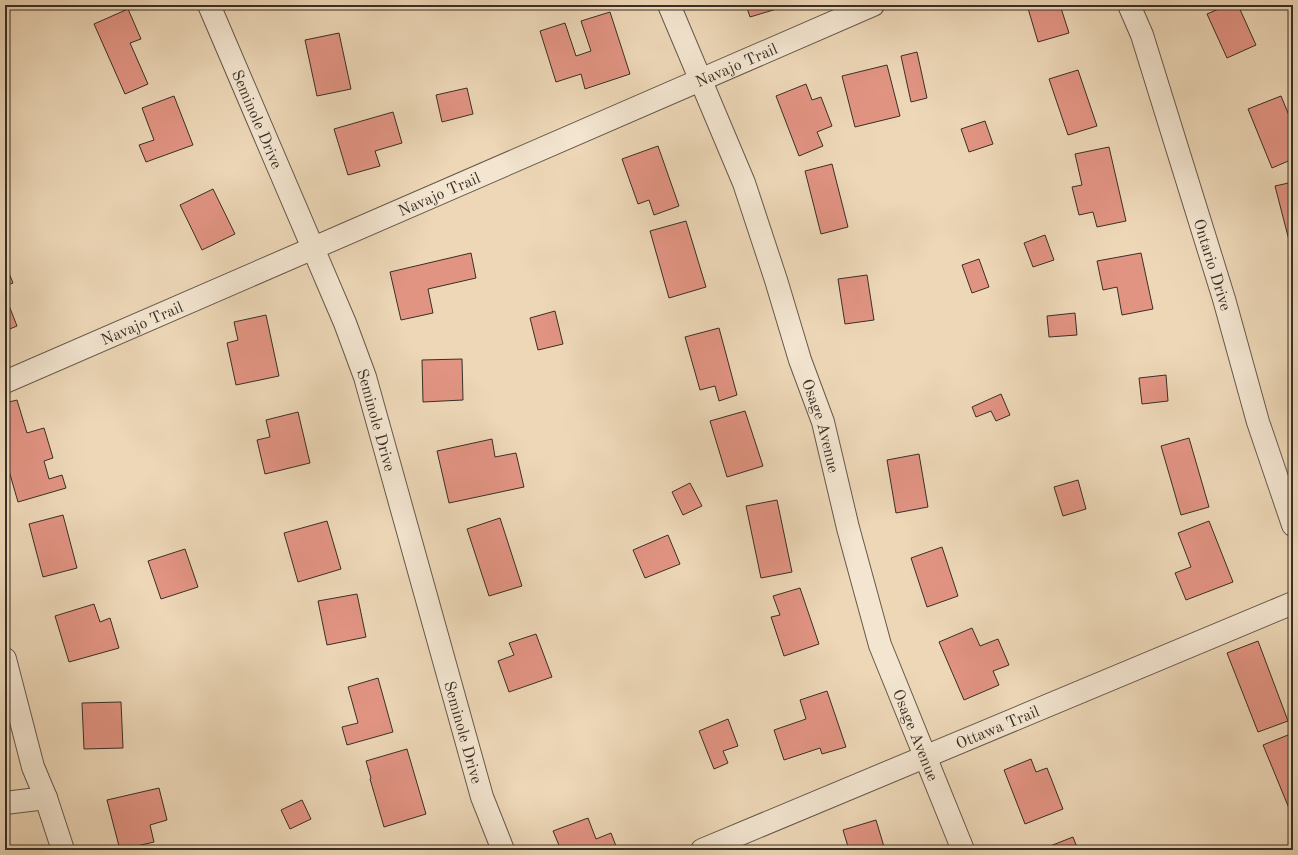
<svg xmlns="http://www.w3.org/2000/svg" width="1298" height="855" font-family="'Old Standard TT',serif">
<rect width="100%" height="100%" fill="#edd7b7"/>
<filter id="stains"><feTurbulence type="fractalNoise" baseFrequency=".005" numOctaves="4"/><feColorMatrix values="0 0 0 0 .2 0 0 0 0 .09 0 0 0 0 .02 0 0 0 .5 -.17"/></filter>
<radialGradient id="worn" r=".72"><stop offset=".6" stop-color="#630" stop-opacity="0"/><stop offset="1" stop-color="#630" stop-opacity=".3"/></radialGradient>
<!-- building -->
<path fill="#e29483" stroke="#392f25" d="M746,5H780V8L750,17Z
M1027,5H1060L1069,33L1038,42Z
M1228,5H1238L1256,45L1227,58L1207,14Z
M128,9L141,39L130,43L148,84L125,94L94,24Z
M610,12L630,74L585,89L581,74L556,82L540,31L565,23L576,56L591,51L581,21Z
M339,33L351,89L317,96L305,40Z
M917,52L927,98L911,102L901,56Z
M887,65L900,116L855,127L842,76Z
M1078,70L1097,126L1068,135L1049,79Z
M806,84L812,100L821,97L832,126L817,132L823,146L799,156L776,96Z
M467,88L473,114L442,122L436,95Z
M174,96L193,145L146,162L139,145L154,140L142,108Z
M1281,96L1293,125V159L1272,168L1248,109Z
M393,112L402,143L375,151L380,166L348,175L334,129Z
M985,121L993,144L969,152L961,129Z
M658,146L679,206L654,215L649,200L638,204L622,159Z
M1109,147L1126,221L1097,227L1093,212L1079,215L1072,187L1082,185L1075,154Z
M832,164L848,227L821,234L805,171Z
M1293,182V247L1291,248L1275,186Z
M213,189L235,234L202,250L180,205Z
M686,221L706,287L669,298L650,231Z
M1045,235L1054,260L1033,267L1024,243Z
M471,253L476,278L428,289L433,313L401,320L390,272Z
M1141,253L1153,309L1122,315L1117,287L1103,290L1097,261Z
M979,259L989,287L972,293L962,265Z
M5,263L13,283L5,286Z
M867,275L874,320L845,324L838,279Z
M1293,280V298L1289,281Z
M8,303L17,326L5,331V304Z
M555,311L563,344L538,350L530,318Z
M1075,313L1077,335L1049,337L1047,316Z
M266,315L279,376L236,385L227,343L238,340L234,322Z
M719,328L737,395L719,401L715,386L700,390L685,337Z
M462,359L463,400L423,402L422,360Z
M1166,375L1168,401L1142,404L1139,378Z
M1001,394L1010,415L996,421L991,411L976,417L972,407Z
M17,400L27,433L44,428L53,458L44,461L49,479L62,475L66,488L18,502L5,457V403Z
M745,411L763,466L727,477L710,421Z
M298,412L310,463L265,474L257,440L270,437L266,420Z
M1189,438L1209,507L1181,515L1161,446Z
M492,439L495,457L516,453L524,487L449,503L437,451Z
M919,454L928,507L896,513L887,460Z
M1078,480L1086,509L1063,516L1054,487Z
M690,483L702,506L683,515L672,492Z
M777,500L792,572L761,578L746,506Z
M63,515L77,568L43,577L29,524Z
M500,518L522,586L489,596L467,529Z
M327,521L341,569L298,582L284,533Z
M1209,521L1233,582L1186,600L1175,573L1191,567L1178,533Z
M668,535L680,564L645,578L633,550Z
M942,547L958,596L927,607L911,558Z
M185,549L198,587L161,599L148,561Z
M800,588L819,644L784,656L771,617L780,615L773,596Z
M357,594L366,637L327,645L318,601Z
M94,604L100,622L110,618L119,648L69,662L55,616Z
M972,628L980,646L998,639L1009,665L993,671L999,685L964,700L939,642Z
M536,634L552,677L509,692L498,661L514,655L509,643Z
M1258,641L1288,721L1258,732L1227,653Z
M378,678L393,732L347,745L342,727L358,723L348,687Z
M827,691L846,747L822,754L820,748L784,760L774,730L806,719L800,700Z
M121,702L123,748L84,749L82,703Z
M728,719L738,746L723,751L728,763L714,769L699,731Z
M1293,733V818L1263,745Z
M407,749L426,814L384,827L370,779L371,778L366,761Z
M1031,759L1036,772L1047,768L1063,809L1025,824L1004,770Z
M159,788L167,820L150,825L154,842L120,850L107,800Z
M302,800L311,819L290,829L281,810Z
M588,818L596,839L611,833L616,846L607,850H561L553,831Z
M876,820L885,850H849L843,830Z
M1073,837L1078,850H1040Z"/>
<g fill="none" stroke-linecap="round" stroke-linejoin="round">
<!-- minor casing -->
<g stroke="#66594a" stroke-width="24">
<g id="minor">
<path id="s1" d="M209,5L345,323L365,377L482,797L503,850"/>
<path id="s2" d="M669,5L744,183L776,280L800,360L823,422L848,528L880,645L963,850"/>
<path id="s3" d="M1129,5L1142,35L1224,299L1258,422L1293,525"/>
<path id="s4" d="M5,382L873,5"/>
<path d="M5,659L33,767L46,798L63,850"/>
<path d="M5,803L46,798"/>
<path id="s5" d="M702,850L1293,603"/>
</g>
</g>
<!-- minor -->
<use href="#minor" stroke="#f3e5d0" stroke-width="22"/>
</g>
<g text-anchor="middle" stroke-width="3.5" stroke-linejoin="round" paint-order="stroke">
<!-- street labels -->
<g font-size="16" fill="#392f25" stroke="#f3e5d0">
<text dy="6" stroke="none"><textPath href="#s4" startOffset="797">Navajo Trail</textPath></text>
<text dy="6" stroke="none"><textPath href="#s1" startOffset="124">Seminole Drive</textPath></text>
<text dy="6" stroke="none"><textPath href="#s4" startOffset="473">Navajo Trail</textPath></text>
<text dy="6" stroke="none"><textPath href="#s3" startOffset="273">Ontario Drive</textPath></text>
<text dy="6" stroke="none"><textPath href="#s4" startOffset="149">Navajo Trail</textPath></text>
<text dy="6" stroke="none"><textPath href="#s1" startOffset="448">Seminole Drive</textPath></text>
<text dy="6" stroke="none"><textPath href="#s2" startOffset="448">Osage Avenue</textPath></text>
<text dy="6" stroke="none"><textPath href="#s5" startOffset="320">Ottawa Trail</textPath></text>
<text dy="6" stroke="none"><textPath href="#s1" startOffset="772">Seminole Drive</textPath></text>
<text dy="6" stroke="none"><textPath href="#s2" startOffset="772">Osage Avenue</textPath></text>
</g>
</g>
<!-- margin -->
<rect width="1298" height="855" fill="none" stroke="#edd7b7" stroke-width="20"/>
<rect x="6" y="6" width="1286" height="843" fill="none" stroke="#392f25" stroke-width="2"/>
<rect x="10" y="10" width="1278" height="835" fill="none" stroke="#392f25"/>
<rect width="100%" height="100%" filter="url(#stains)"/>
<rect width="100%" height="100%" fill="url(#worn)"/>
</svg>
